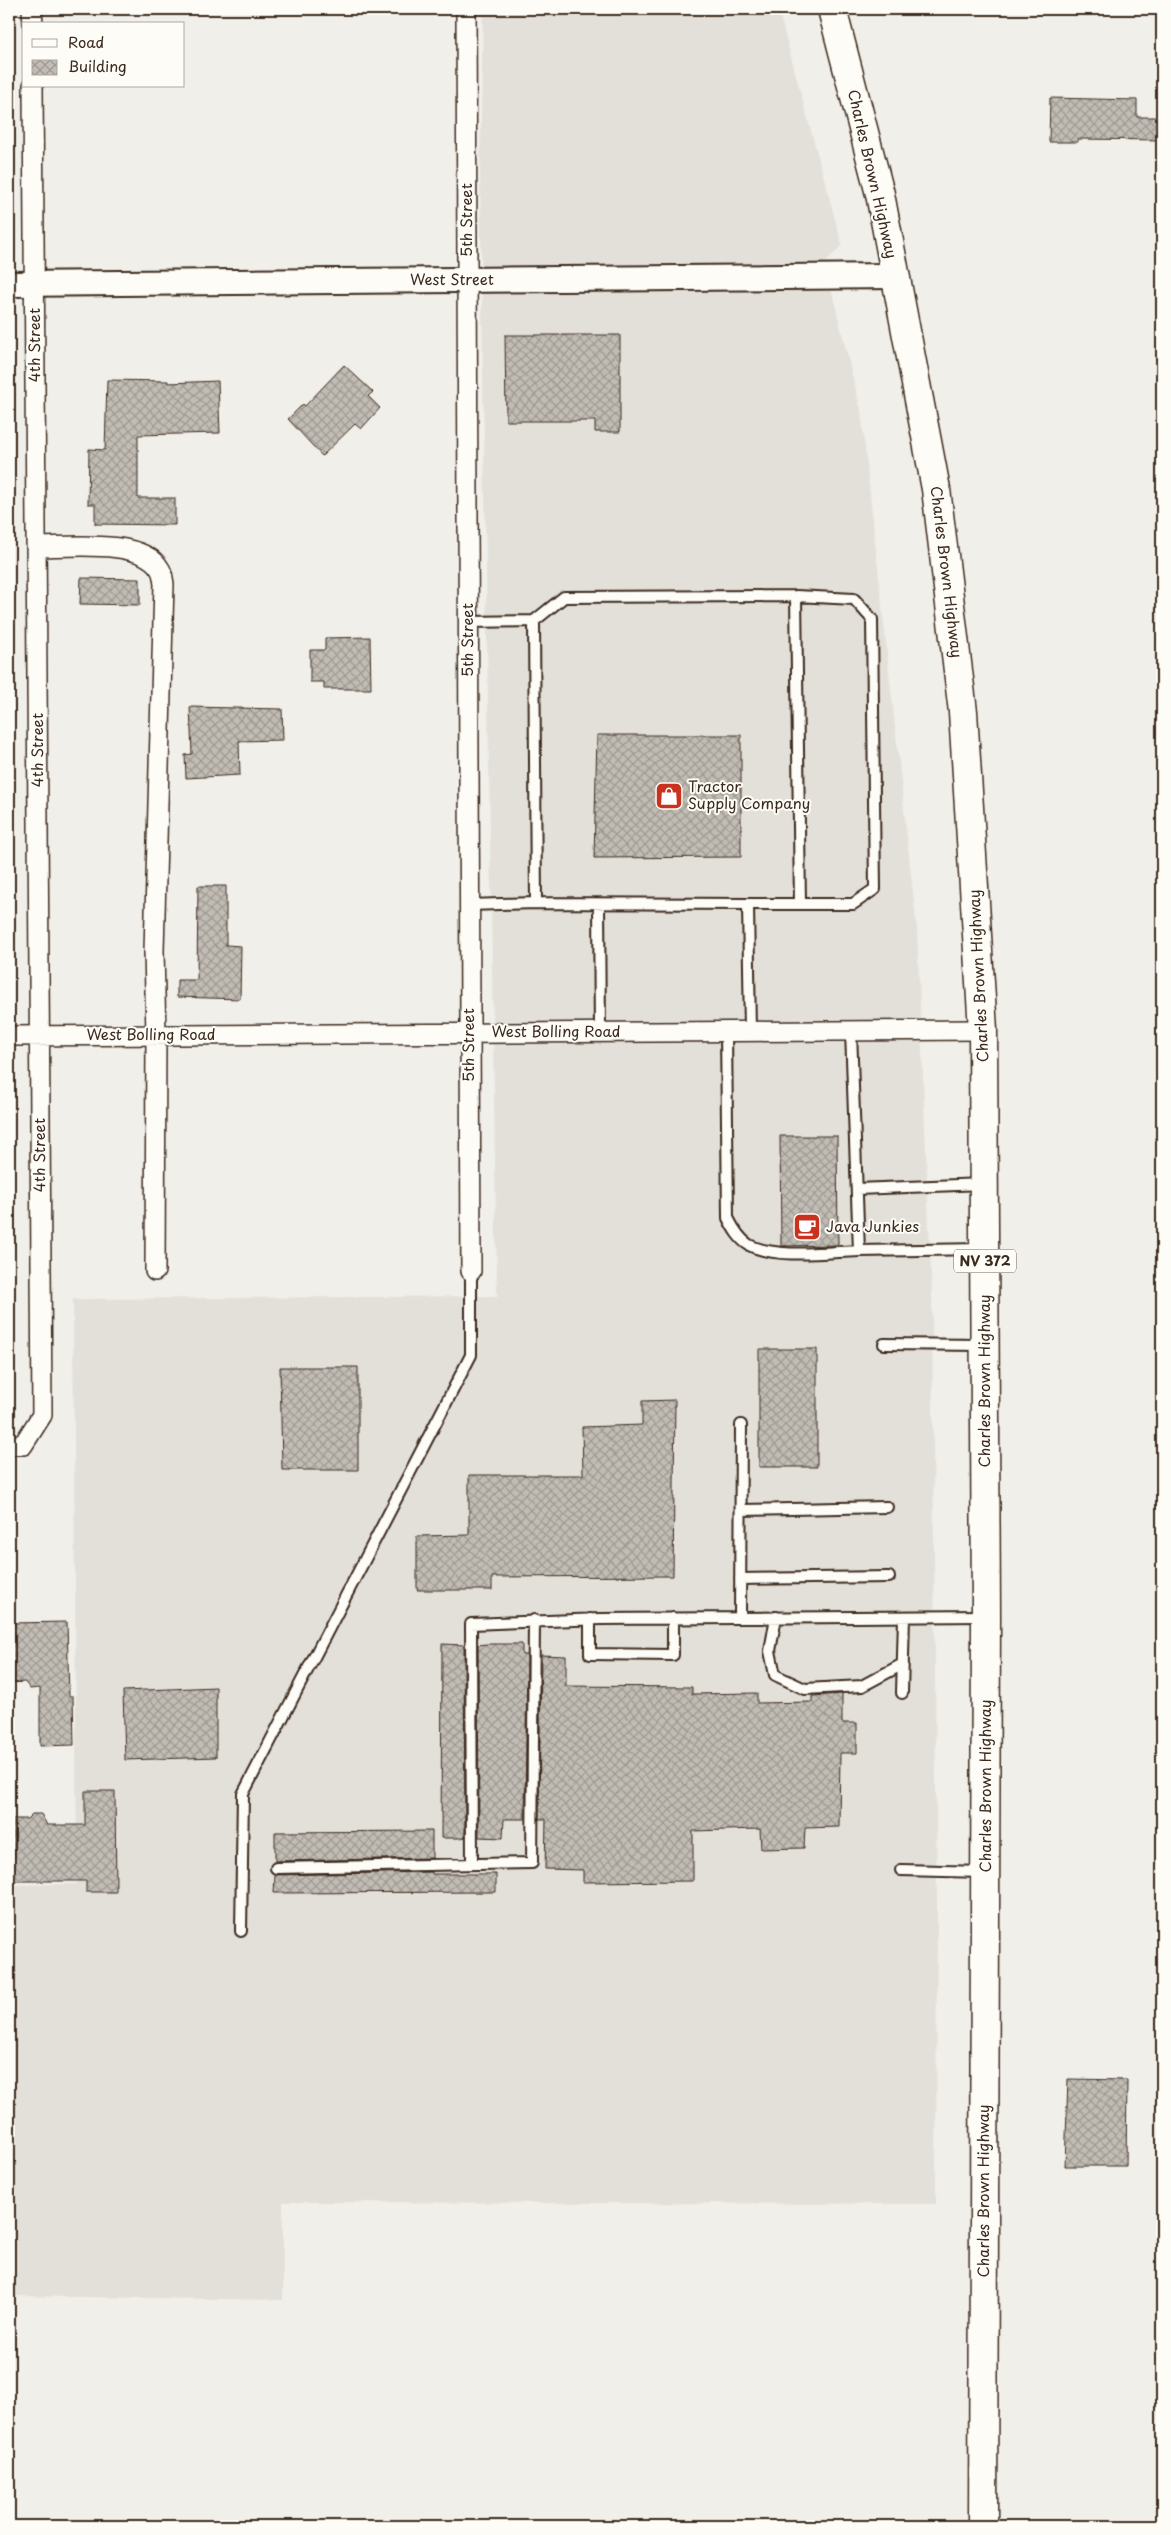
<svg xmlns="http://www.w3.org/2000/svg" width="1171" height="2535" font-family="'Playpen Sans',sans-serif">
<defs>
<pattern id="building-cross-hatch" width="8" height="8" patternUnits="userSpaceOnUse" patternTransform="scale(1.25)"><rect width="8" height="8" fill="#c1bcb4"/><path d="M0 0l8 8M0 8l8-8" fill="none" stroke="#9e9992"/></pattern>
</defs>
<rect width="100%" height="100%" fill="#f1efea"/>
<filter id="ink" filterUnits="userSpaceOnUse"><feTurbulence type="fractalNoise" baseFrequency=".02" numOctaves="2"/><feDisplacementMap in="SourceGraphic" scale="10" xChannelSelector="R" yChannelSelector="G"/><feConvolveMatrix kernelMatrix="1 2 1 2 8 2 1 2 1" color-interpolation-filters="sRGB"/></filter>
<g filter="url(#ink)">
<!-- built -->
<path fill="#e3e0da" d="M483,9H778L842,245L825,263L861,411L917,930L932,1299L937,1908L936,2204L283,2202V2300L9,2296V1885L77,1884L73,1299L497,1296L480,174Z"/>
<!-- building -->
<path fill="url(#building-cross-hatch)" stroke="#3b2a1e" d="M1050,98L1137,100V117H1162V140L1078,139V142H1049Z
M505,335H620V432H595V421H506Z
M344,365L373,392L368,396L380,408L361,429L355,424L322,456L288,419L303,404L305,406Z
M107,380L168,381V383L218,381L220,433L138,435V498H175V525L95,524V504H88L89,449L105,450Z
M81,578L140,579V605L80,604Z
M370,637L371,689H324V682H310V650H325V638Z
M190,707L282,709L283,740L239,741L240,775L186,778L185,755L192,754Z
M597,735H741V857L594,858Z
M198,886H226V945L241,946L240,999L177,997V980H197Z
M780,1136H837L838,1245L781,1246Z
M759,1349H817V1467H759Z
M280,1367H358V1470H282Z
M675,1400L673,1576L492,1577V1590H417V1536L469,1535V1475H583L582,1427L642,1425V1401Z
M67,1622L69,1696H73L74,1745L40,1746V1688L30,1689L25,1682L9,1683V1623Z
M442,1644L464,1645L465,1837L460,1838H441Z
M486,1644H522V1655H527L525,1819H504L503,1838L479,1837L478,1645Z
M541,1655L566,1656V1686L692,1687V1694L757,1693V1703L812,1702V1696L842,1694V1723H857V1753H840L839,1827L805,1828L804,1848L761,1849L760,1829L693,1831V1881L583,1882V1870L545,1869L546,1819H539Z
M216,1687V1757L125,1760L123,1691Z
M85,1791H115L116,1892H86V1881H9V1819H27L32,1814H41L47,1825H85Z
M432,1831V1858L275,1861V1832Z
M432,1872V1874H496V1892L274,1893L275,1875Z
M1068,2079L1127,2080L1126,2166H1065Z"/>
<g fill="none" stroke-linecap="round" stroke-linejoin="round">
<!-- service casing -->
<g stroke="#3b2a1e" stroke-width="14">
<path id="service" d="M796,596L800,903
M468,622L534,621L564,597L796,596L854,599L872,619L875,889L853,904H748L750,1031
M536,903L748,904
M599,904L600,1032
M469,905L536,903L534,621
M726,1031L728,1218C733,1228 739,1239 749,1245C777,1259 827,1252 859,1251
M851,1031L859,1251L982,1249
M857,1189L983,1184
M884,1344L983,1345
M741,1510L887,1507
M740,1579L889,1577
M776,1617L770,1651L775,1675L805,1689L862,1686L903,1664
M740,1618L741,1425
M590,1619V1654L673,1655V1618
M902,1693L904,1617
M472,1864L471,1624L601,1619L985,1616
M276,1868L532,1863L534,1620
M901,1870L985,1872
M241,1931L243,1794L471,1355V1271"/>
</g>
<!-- minor casing -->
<g stroke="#3b2a1e" stroke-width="22">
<path id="minor" d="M32,9L33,24
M466,9L471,1271
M36,547C67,547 143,538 160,569C163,573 163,579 164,584L154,951L156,1035L155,1271
M9,1036L983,1030
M9,1445H23L42,1415L33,86"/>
</g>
<!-- tertiary casing -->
<g stroke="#3b2a1e" stroke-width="28">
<path id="tertiary" d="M9,284L895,276"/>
</g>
<!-- primary casing -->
<g stroke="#3b2a1e" stroke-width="31">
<path id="primary" d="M832,9L880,194L936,489L963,712L983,1030L986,1616L983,2526"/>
</g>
<!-- service -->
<use href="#service" stroke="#fdfcf7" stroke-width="10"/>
<!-- minor -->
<use href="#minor" stroke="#fdfcf7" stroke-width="19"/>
<!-- tertiary -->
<use href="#tertiary" stroke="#fdfcf7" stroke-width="24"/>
<!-- primary -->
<use href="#primary" stroke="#fdfcf7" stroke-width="28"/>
</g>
</g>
<!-- icons -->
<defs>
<g id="shop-square" transform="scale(1.4375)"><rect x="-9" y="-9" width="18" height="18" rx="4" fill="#c8321e" stroke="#fdfcf7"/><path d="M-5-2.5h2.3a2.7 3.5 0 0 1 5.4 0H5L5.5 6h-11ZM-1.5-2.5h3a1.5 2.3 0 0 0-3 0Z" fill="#fff"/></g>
<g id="cafe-square" transform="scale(1.4375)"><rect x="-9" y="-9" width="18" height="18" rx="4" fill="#c8321e" stroke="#fdfcf7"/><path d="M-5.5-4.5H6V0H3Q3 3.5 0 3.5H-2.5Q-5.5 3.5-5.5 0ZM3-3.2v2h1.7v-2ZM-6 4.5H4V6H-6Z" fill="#fff"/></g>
</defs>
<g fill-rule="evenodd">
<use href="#shop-square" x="669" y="796"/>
<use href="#cafe-square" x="807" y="1227"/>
</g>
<g text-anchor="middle" stroke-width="4" stroke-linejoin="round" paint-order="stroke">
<!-- shield labels -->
<rect fill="#fdfcf7" stroke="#75695f" stroke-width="1" x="954" y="1249.5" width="62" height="23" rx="4"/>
<g font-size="14" font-weight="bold" fill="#3b2a1e">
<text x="985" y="1266">NV 372</text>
</g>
<!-- street labels -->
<g font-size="15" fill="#3b2a1e" stroke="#fdfcf7">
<text transform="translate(872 174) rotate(77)" y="5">Charles Brown Highway</text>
<text transform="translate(467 220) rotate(-90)" y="5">5th Street</text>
<text x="452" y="285">West Street</text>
<text transform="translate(35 345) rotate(-90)" y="5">4th Street</text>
<text transform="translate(946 572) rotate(83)" y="5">Charles Brown Highway</text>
<text transform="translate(468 640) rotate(-90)" y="5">5th Street</text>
<text transform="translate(38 750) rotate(-90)" y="5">4th Street</text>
<text transform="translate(979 976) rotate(-93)" y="5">Charles Brown Highway</text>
<text x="556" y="1037">West Bolling Road</text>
<text x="151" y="1040">West Bolling Road</text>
<text transform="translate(469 1045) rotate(-90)" y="5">5th Street</text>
<text transform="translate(40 1155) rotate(-90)" y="5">4th Street</text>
<text transform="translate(985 1381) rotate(-90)" y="5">Charles Brown Highway</text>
<text transform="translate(986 1786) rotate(-90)" y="5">Charles Brown Highway</text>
<text transform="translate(984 2191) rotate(-90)" y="5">Charles Brown Highway</text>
</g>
<!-- poi labels -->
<g font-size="15" fill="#3b2a1e" stroke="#fdfcf7" text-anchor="start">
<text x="688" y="792">Tractor<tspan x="688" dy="17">Supply Company</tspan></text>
<text x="826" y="1232">Java Junkies</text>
</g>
</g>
<!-- margin -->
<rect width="1171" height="2535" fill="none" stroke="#fdfcf7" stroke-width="30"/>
<rect x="15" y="15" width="1141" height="2505" fill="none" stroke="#3b2a1e" stroke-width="2" filter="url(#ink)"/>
<!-- legend -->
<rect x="22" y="22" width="162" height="65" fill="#fdfcf7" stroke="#afa8a0"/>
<rect x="32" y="39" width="25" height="8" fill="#fdfcf7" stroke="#afa8a0"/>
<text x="68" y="48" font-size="15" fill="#3b2a1e">Road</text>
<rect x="32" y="60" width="25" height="15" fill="url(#building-cross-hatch)" stroke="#afa8a0"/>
<text x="68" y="72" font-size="15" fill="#3b2a1e">Building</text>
</svg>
